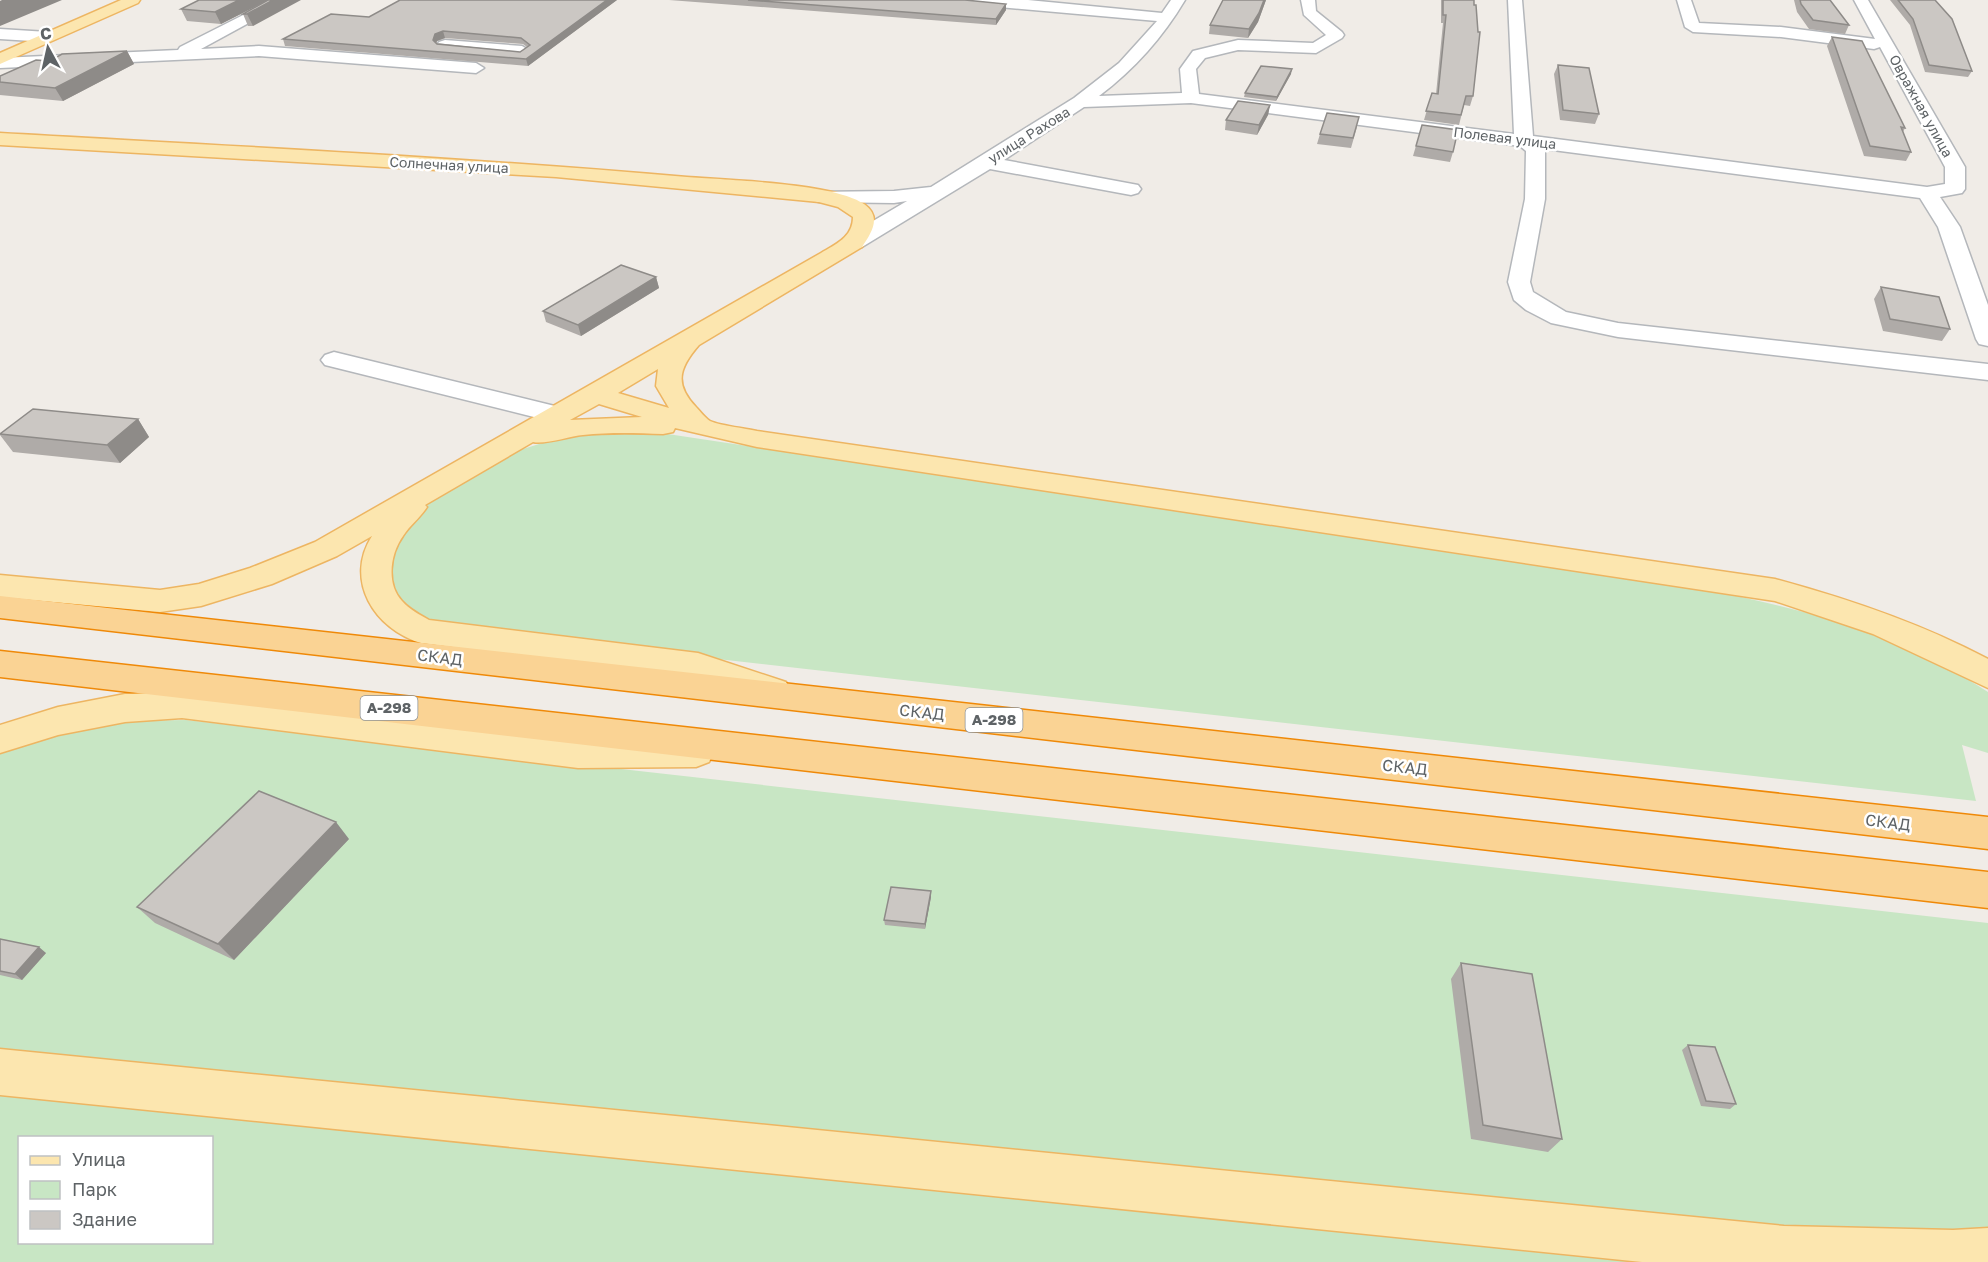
<svg xmlns="http://www.w3.org/2000/svg" width="1988" height="1262" font-family="'Golos Text',sans-serif">
<rect width="100%" height="100%" fill="#f0ece7"/>
<!-- green -->
<path fill="#c8e6c4" fill-rule="evenodd" d="M578,432L661,433L1695,588C1798,607 1899,633 1988,692V753L1962,745L1976,801L452,629L429,623L393,592L389,553L418,512L433,501L510,453Z
M186,720L1988,923V1262H0V750L111,721ZM20,1138H212V1242H20Z"/>
<g fill="none" stroke-linecap="round" stroke-linejoin="round">
<!-- minor casing -->
<g stroke="#b4b7bb" stroke-width="3">
<path id="minor" d="M273,0H291L201,49L259,46L476,63L484,68L476,73L259,56L0,68V58L178,50L180,47Z
M959,0H1028L1162,13L1171,0H1185C1163,37 1135,69 1099,96L1182,93L1180,69L1193,51L1238,40L1313,43L1326,35L1304,15L1301,0H1315L1316,11L1342,32L1344,35L1342,38L1316,53L1238,50L1205,58L1196,69L1199,94L1514,134L1508,0H1522L1533,136L1927,187L1945,184V167L1880,47L1874,49L1781,37L1693,32L1685,27L1677,0H1691L1699,23L1781,27L1875,39L1854,0H1868L1965,167V189L1962,193L1940,197L1960,227L1988,305V346L1979,344L1976,339L1938,227L1920,198L1545,149V199L1530,282L1533,292L1566,312L1618,323L1988,364V380L1618,337L1551,323L1526,310L1514,300L1508,282L1525,199L1526,151L1520,146L1191,103L1084,107L1004,160L1138,185L1141,189L1138,193L1131,195L990,169L862,247L854,249L846,247L843,242L846,237L907,201L894,203L819,202L812,200L809,196L812,192L894,191L931,187L1074,98L1119,63L1157,21L966,4Z
M0,29L48,32L56,37L48,42L0,39Z
M445,40L522,46L530,51L522,56L439,48L437,45L439,42Z
M334,352L567,409L571,415L567,421L558,423L325,365L321,360L325,355Z"/>
</g>
<!-- major casing -->
<g stroke="#edb562" stroke-width="3">
<path id="major" d="M121,0H140L138,3L0,64V53Z
M0,133C229,146 458,157 687,177C725,180 835,183 864,204C882,217 872,232 862,247L699,345C679,368 674,384 696,407C700,411 705,418 710,421C721,426 745,428 757,431L1775,579C1849,599 1920,623 1988,659V688L1873,634L1775,601L757,447L675,428L673,432L663,434C637,433 610,432 583,435C570,436 545,445 533,442L425,505L427,507C420,518 410,525 403,536C390,554 386,584 402,601C409,609 420,615 429,620L698,653L786,682L791,691L786,700L774,704L696,678L421,643C374,629 344,580 372,536L337,556L272,584L201,606L160,612L0,597V575L160,590L199,584L250,568L315,542L821,253C836,244 853,237 853,217L838,207L819,202L556,177L0,145ZM658,369L656,386L669,408L618,393ZM599,404L642,417L570,420Z
M182,692L578,738L696,737L709,742L714,752L709,762L696,767L578,768L182,718L125,722L58,735L0,753V725L58,707L125,694Z
M0,1049L1784,1226L1953,1230L1988,1228V1262H1642L0,1095Z"/>
</g>
<!-- highway casing -->
<g stroke="#ef8908" stroke-width="3">
<path id="highway" d="M0,596L1988,817V849L0,618Z
M0,651L1988,872V908L0,677Z"/>
</g>
<!-- minor -->
<use href="#minor" fill="#fff" fill-rule="evenodd"/>
<!-- major -->
<use href="#major" fill="#fce6af" fill-rule="evenodd"/>
<!-- highway -->
<use href="#highway" fill="#fad394" fill-rule="evenodd"/>
</g>
<!-- wall -->
<path fill="#afaba8" fill-rule="evenodd" d="M268,0L253,26H248L243,14Z
M268,0L221,24L187,21L181,9Z
M617,0L528,66L285,46L283,39L369,17ZM445,38L523,44L527,47L520,52L436,43L437,41Z
M669,0H965L1006,4V10L996,25Z
M1223,0H1266L1258,22L1248,38L1209,34L1210,25Z
M1441,0H1474L1473,96L1470,106L1464,105L1459,125L1424,120L1432,93L1436,94L1443,23H1441Z
M1794,0H1830L1849,25L1845,34L1809,29L1797,12Z
M1890,0H1935L1972,71L1968,77L1925,72L1910,25Z
M1832,37L1905,128L1903,132L1911,152L1906,161L1864,156L1827,46Z
M127,51L134,64L63,101L0,95V76L50,61Z
M1558,65L1599,114L1595,124L1560,120L1554,74Z
M1291,74L1276,101L1244,97L1245,93Z
M1270,105L1268,115L1257,135L1225,130L1226,120Z
M1422,125L1453,152L1450,162L1413,156Z
M1357,127L1351,148L1317,144L1320,134Z
M656,277L659,288L581,336L546,322L543,311Z
M1881,287L1950,329L1942,341L1883,331L1874,299Z
M138,419L149,437L120,463L13,452L0,435V434Z
M349,839L234,960L155,923L137,907Z
M931,891V897L925,929L885,925L884,920Z
M0,939L46,953L22,980L0,975Z
M1461,963L1562,1139L1548,1152L1471,1139L1451,979Z
M1688,1045L1736,1104L1730,1109L1701,1106L1682,1050Z"/>
<!-- shaded-wall -->
<path fill="#8e8b88" d="M2,0H62L0,26V1Z
M239,0H268L221,24L215,12Z
M273,0H301L253,26L247,14Z
M607,0H617L528,66L526,59Z
M1264,0H1266L1258,22L1248,38L1249,29Z
M1006,4V10L996,25V19Z
M443,31L445,38L437,41L435,46L433,40L435,34Z
M127,51L134,64L63,101L55,88Z
M1292,69L1291,74L1276,101L1277,97Z
M1270,105L1268,115L1257,135L1259,125Z
M656,277L659,288L581,336L578,325Z
M138,419L149,437L120,463L107,445Z
M336,822L349,839L234,960L218,944Z
M931,891V897L925,929V924Z
M39,947L46,953L22,980L15,974Z"/>
<!-- building -->
<path fill="#cbc7c3" stroke="#8e8b88" stroke-width="1.5" fill-rule="evenodd" d="M199,0H239L215,12L181,9Z
M268,0H273L247,14H243Z
M400,0H607L526,59L283,39L331,14L369,17ZM443,31L521,38L530,45L520,52L437,44L433,40L435,34Z
M748,0H965L1006,4L996,19Z
M1223,0H1264L1259,13L1249,29L1210,25Z
M1443,0H1474V5H1476L1478,32H1480L1473,96H1466L1461,115L1426,111L1432,93L1438,94L1446,15H1443Z
M1800,0H1830L1849,25L1813,20L1801,4Z
M1898,0H1935L1952,19L1972,71L1929,65L1913,19Z
M1832,37L1862,41L1905,128L1901,127L1911,152L1870,146Z
M127,51L55,88L0,82V76L36,60L50,61L62,54Z
M1558,65L1589,68L1599,114L1563,110Z
M1261,66L1292,69L1277,97L1245,93Z
M1238,101L1270,105L1259,125L1226,120Z
M1327,113L1359,117L1353,138L1320,134Z
M1422,125L1458,130L1453,152L1416,146Z
M621,265L656,277L578,325L543,311Z
M1881,287L1939,297L1950,329L1890,319Z
M33,409L138,419L107,445L0,434Z
M259,791L336,822L218,944L137,907Z
M891,887L931,891L925,924L884,920Z
M0,939L39,947L15,974L0,971Z
M1461,963L1532,974L1562,1139L1483,1125Z
M1688,1045L1715,1047L1736,1104L1706,1101Z"/>
<g text-anchor="middle" stroke-width="5" stroke-linejoin="round" paint-order="stroke">
<!-- far-street labels -->
<g font-size="14" fill="#5e6366" stroke="#fff">
<text transform="translate(1921 106) rotate(61)" y="5">Овражная улица</text>
<text transform="translate(1029 135) rotate(-32)" y="5">улица Рахова</text>
<text transform="translate(1505 138) rotate(7)" y="5">Полевая улица</text>
<text transform="translate(449 165) rotate(3)" y="5">Солнечная улица</text>
</g>
<!-- shield labels -->
<g fill="#fff" stroke="#8e9294" stroke-width="1.5">
<rect x="360.5" y="696" width="57" height="24" rx="4.5"/>
<rect x="965.5" y="708" width="57" height="24" rx="4.5"/>
</g>
<g font-size="15" font-weight="bold" fill="#5e6366">
<text x="389" y="713">А-298</text>
<text x="994" y="725">А-298</text>
</g>
<!-- street labels -->
<g font-size="16" fill="#5e6366" stroke="#fff">
<text transform="translate(440 657) rotate(7)" y="6">СКАД</text>
<text transform="translate(922 712) rotate(6)" y="6">СКАД</text>
<text transform="translate(1405 767) rotate(6)" y="6">СКАД</text>
<text transform="translate(1888 822) rotate(7)" y="6">СКАД</text>
</g>
</g>
<!-- legend -->
<rect x="18" y="1136" width="195" height="108" fill="#ffffff" stroke="#bfc1c2" stroke-width="1.5"/>
<rect x="30" y="1156" width="30" height="9" fill="#fce6af" stroke="#bfc1c2" stroke-width="1.5"/>
<text x="72" y="1166" font-size="18" fill="#5e6366">Улица</text>
<rect x="30" y="1181" width="30" height="18" fill="#c8e6c4" stroke="#bfc1c2" stroke-width="1.5"/>
<text x="72" y="1196" font-size="18" fill="#5e6366">Парк</text>
<rect x="30" y="1211" width="30" height="18" fill="#cbc7c3" stroke="#bfc1c2" stroke-width="1.5"/>
<text x="72" y="1226" font-size="18" fill="#5e6366">Здание</text>
<!-- north arrow -->
<g transform="translate(48 48) rotate(352)" stroke="#ffffff" stroke-width="4.5" paint-order="stroke">
<path d="M0-4.5L10 22L0 15L-10 22Z" fill="#5e6366"/>
<text y="-9" font-size="16" font-weight="bold" text-anchor="middle" fill="#5e6366">С</text>
</g>
</svg>
